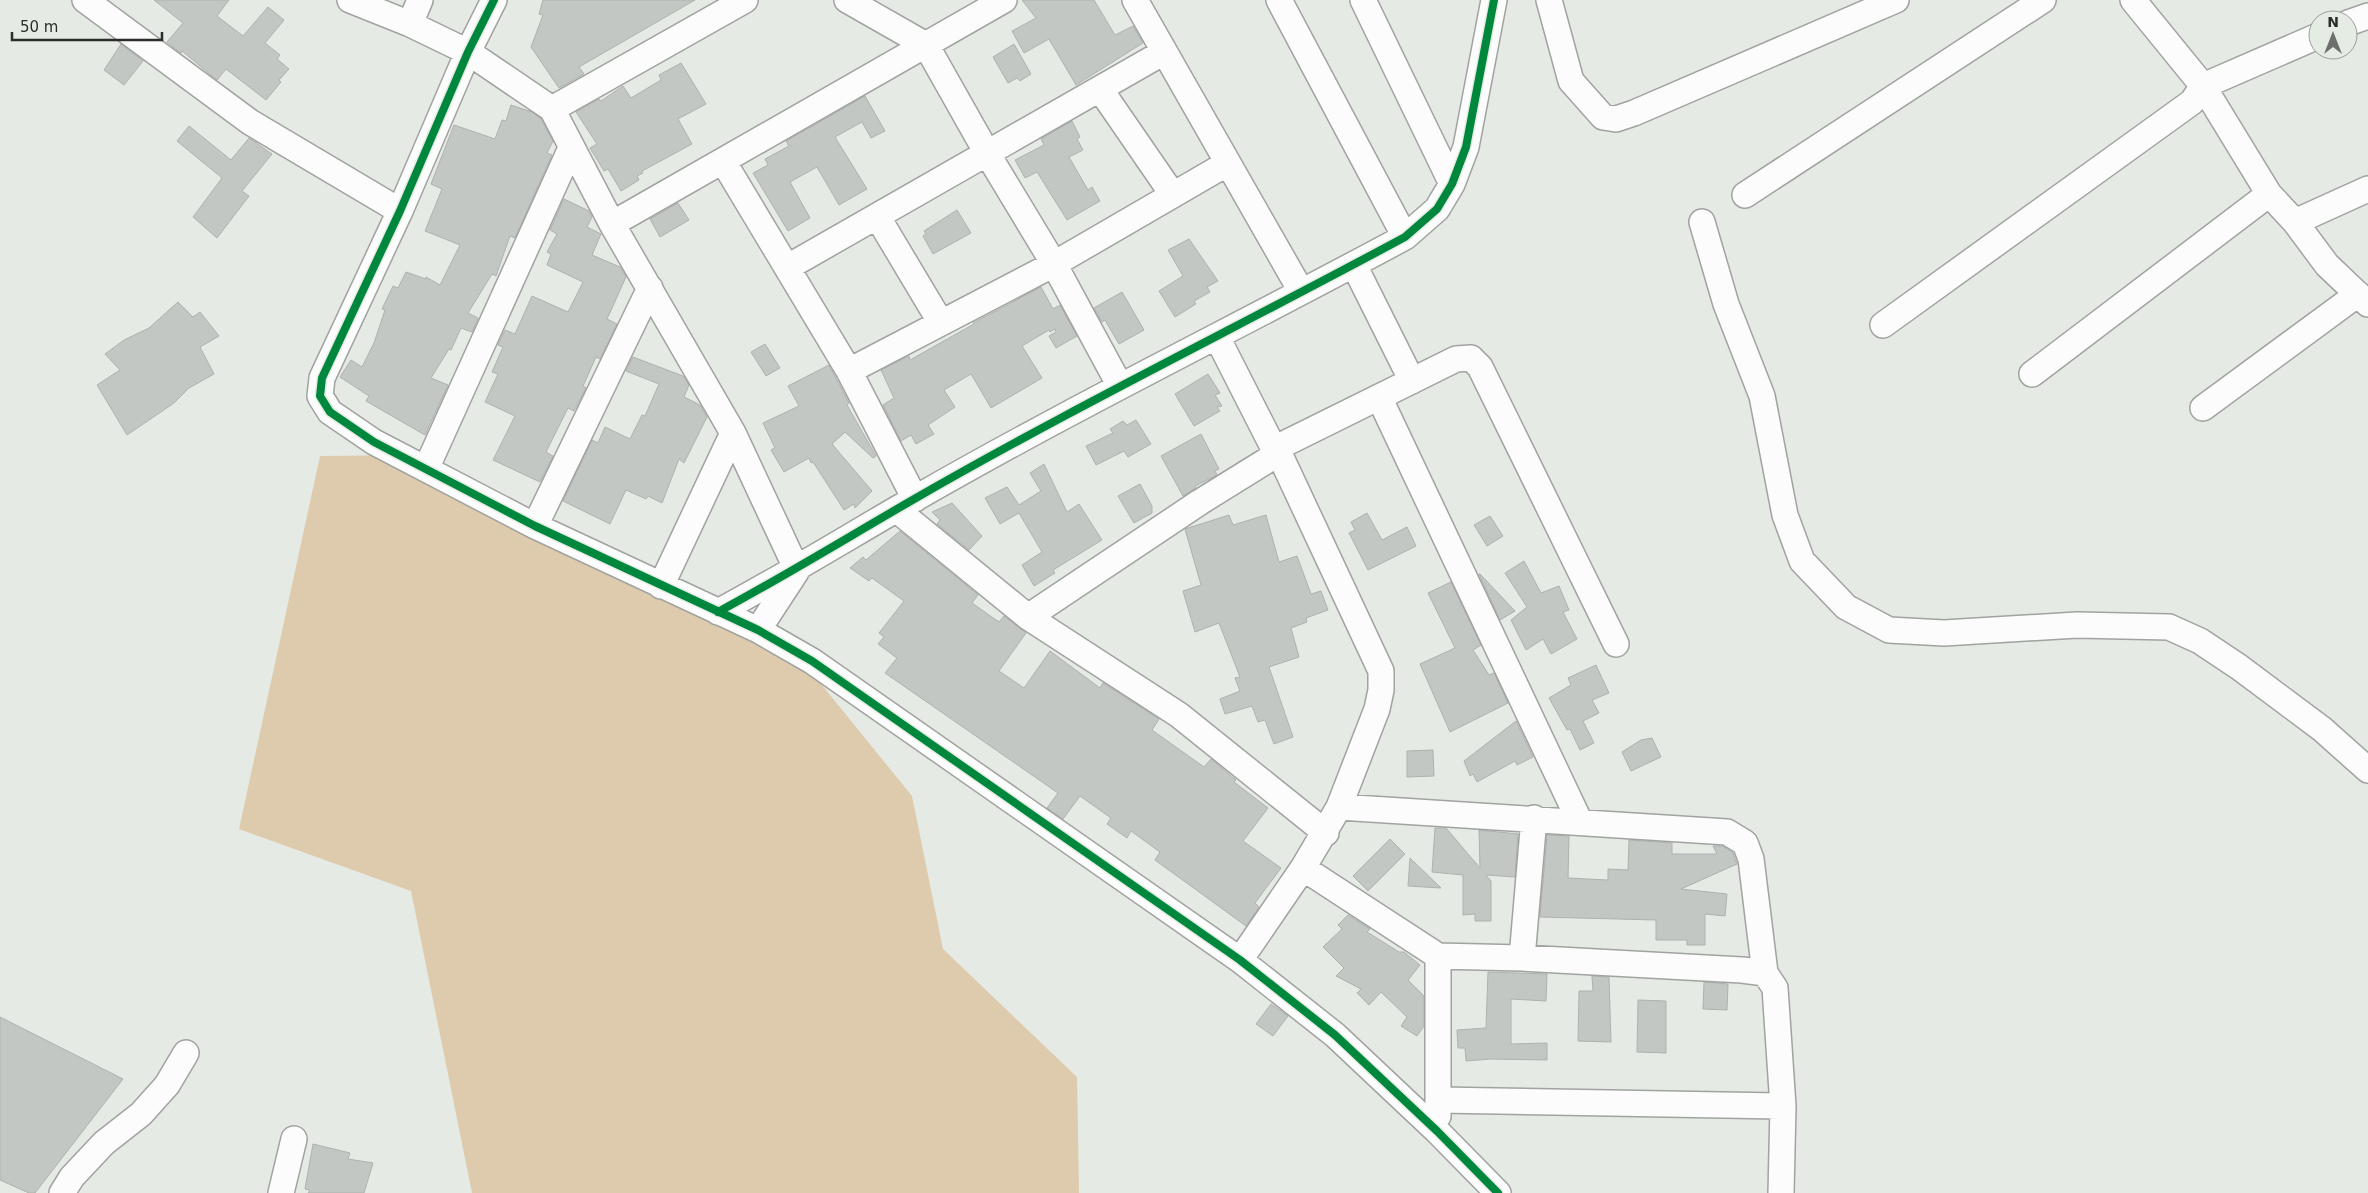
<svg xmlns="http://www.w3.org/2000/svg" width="2368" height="1193" font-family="'DejaVu Sans',sans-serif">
<rect width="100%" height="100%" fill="#e6eae5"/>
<!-- green -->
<path fill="#decbae" d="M427,455L604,550L787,642L912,796L943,949L1077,1077L1079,1193H472L411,891L239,829L320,456Z"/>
<!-- building -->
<path fill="#c3c7c4" stroke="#aeb2af" d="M154,0H229L217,16L243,36L268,7L284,20L265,43L280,55L277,59L289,69L279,80L281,82L266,100L226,69L217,80L182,51L181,53L167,42L183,23Z
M543,0H695L579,67L584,74L559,88L531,47L543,15L539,14Z
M1022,0H1094L1115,35L1133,26L1143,43L1076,85L1049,39L1024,53L1012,31L1036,18Z
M121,44L143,61L124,85L104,70Z
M1014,44L1031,74L1020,81L1017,78L1008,83L993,57Z
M681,63L706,104L678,119L692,144L642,171L643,173L637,176L639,180L621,191L608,169L604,171L590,148L597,144L576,112L599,99L601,101L623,86L631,98L661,80L659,75Z
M865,96L885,131L871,138L862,122L835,137L867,189L839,205L817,167L790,182L810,218L788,231L753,173L768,165L765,159L789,146L786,141Z
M511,105L532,112L541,119L553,141L547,153L552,155L515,238L510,236L496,276L492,274L468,313L478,318L472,332L461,328L451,350L449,349L431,378L448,385L425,435L366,401L369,396L340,377L351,360L362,367L374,343L385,310L382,309L393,286L398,288L406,272L426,279V277L440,285L460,245L425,231L442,189L431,184L454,125L495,139L502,120L506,121Z
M1072,121L1080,137L1077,139L1083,150L1069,157L1088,190L1092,187L1100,201L1067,220L1037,172L1025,178L1015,160L1044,145L1041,139Z
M189,126L231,160L249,138L272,154L242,191L249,196L217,238L193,217L222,178L177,141Z
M564,199L589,211L592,217L587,227L601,234L592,255L620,267L626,277L607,319L617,324L600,359L596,357L583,386L586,388L574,411L568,408L546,452L553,456L540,482L493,460L515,416L485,402L498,374L492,372L503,347L498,345L505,330L515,334L532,296L568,312L583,282L547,265L551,254L547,252L557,234L550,230Z
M678,203L689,220L660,237L650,219Z
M957,210L971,233L933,254L923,236L926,234L924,231Z
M1189,239L1218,281L1207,287L1210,292L1194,301L1196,304L1175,317L1159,291L1183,276L1168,250Z
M1041,287L1053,309L1060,305L1077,336L1056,348L1049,336L1056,332L1055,329L1050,332L1049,330L1022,346L1042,378L991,408L971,374L944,390L955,407L928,425L934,434L916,444L911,435L901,441L883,405L894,398L881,370L909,356L910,360L974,324L973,323Z
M1122,292L1144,330L1119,344L1105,320L1102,322L1094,308Z
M178,302L193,317L200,312L219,336L200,347L214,374L189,388L174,403L127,435L97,385L120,370L105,354L124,340L149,328Z
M765,344L780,368L766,376L751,352Z
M633,357L683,376L689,385L684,397L700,405L707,417L684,463L679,459L662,503L648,496L646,499L626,490L610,524L563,501L592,440L598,443L605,427L630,439L642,415L645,416L659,384L626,371Z
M829,365L849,403L847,405L876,456L873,458L845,432L832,444L872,491L855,508L854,504L844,510L813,462L811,463L809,458L784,472L771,450L775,448L763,423L799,406L788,386Z
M1208,374L1220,393L1215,395L1222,406L1217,407L1220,411L1194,426L1175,394Z
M1136,420L1151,444L1128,457L1124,451L1096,465L1086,446L1113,433L1110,429L1123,421L1127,425Z
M1201,434L1219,469L1215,471L1217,475L1195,486L1196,488L1183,496L1161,456Z
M1044,464L1067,512L1079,504L1102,540L1053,570L1055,573L1034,586L1022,565L1042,552L1019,513L1000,524L985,498L1007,487L1019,505L1041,491L1030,473Z
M1140,484L1152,506V513L1134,523L1118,496Z
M952,503L982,536L969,550L937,524L940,520L932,512Z
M1367,513L1382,540L1407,527L1416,546L1368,570L1349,533L1355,530L1351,522Z
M1229,515L1233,525L1266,515L1279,562L1297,556L1311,594L1321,591L1328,610L1306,618L1307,622L1291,628L1299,657L1269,667L1293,737L1274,744L1265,720L1258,722L1252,706L1225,714L1220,699L1240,691L1235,678L1240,677L1219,623L1195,632L1183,591L1201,585L1185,529Z
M1490,516L1503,536L1487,546L1474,525Z
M900,531L978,595L972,603L999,622L1004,616L1026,633L999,671L1024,688L1050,651L1100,688L1103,683L1159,719L1152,730L1204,767L1211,759L1236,780L1234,782L1268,808L1243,841L1281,868L1255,903L1259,907L1246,926L1155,860L1160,852L1131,831L1127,838L1107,824L1111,818L1080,796L1063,819L1047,808L1058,793L885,673L897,658L878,644L884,637L879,633L904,601L872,578L869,581L850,568L863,557L866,560Z
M1524,561L1541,593L1559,586L1569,610L1563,612L1577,639L1551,654L1543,639L1526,650L1511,620L1527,607L1505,573Z
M1479,574H1480L1515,611L1500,620Z
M1451,582L1481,645L1473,650L1489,675L1494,673L1508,703L1450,732L1420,664L1455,648L1428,593Z
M1596,665L1609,693L1592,700L1599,713L1583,721L1594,743L1580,750L1570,729L1567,730L1549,698L1571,685L1568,678Z
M1516,721L1533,757L1517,765L1515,761L1477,782L1473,774L1470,776L1464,761Z
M1652,738L1661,757L1631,771L1622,752L1641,740Z
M1433,750L1434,776L1407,777V751Z
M1435,828H1446L1480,868L1479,830L1518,834L1515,877L1486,875L1491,881V921H1475V914L1463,915V875L1432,872Z
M1547,835L1569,836L1568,878L1608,880V869L1628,870L1629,840L1672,843V854H1717L1713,846H1723L1733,853L1737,864L1681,889L1727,894L1725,916L1705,914V945H1687V940H1656V920L1540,917Z
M1390,839L1405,854L1368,891L1353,876Z
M1410,858L1441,888L1408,886Z
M1348,915L1370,929L1367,932L1399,952H1404L1420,965L1408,980L1424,996V1026L1417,1036L1401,1026L1407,1017L1381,992L1369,1005L1357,993L1361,989L1336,976L1344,968L1323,947L1342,929L1338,925Z
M1488,972L1547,974L1546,1001L1511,999V1044L1547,1043V1060L1491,1059L1466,1061L1465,1048H1458L1457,1030L1486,1028Z
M1592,976L1609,977L1611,1042L1578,1041L1579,991H1593Z
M1704,982L1728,984L1727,1010L1703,1009Z
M1638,1000L1666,1001V1053L1637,1052Z
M1271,1004L1288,1016L1273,1036L1256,1024Z
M0,1017L123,1079L35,1193H29L0,1180Z
M313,1144L350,1153L348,1159L373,1163L364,1193H308L310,1190L305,1189Z"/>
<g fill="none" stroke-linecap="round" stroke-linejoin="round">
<!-- minor casing -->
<g stroke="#a0a3a0" stroke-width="28">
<path id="minor" d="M85,0L250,122L400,211
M350,0L410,24L468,52L552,109L612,224L733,433L797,570
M494,0L468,52L400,211L322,378L320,396L330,412L374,442L535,526L758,630L812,661L1240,960L1335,1035L1437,1131L1498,1193
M847,0L926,45L987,153L1054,264L1120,386
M1135,0L1301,291
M1279,0L1405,237
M1363,0L1452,184
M1549,0L1571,81L1603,117L1616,119L1634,113L1896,0
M2133,0L2203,86L2269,194L2295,222L2327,265L2368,304
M2348,23L2368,16
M410,24L420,0
M1100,89L1173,195
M552,109L745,0
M723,161L849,371L915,499
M1745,195L2043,0
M877,216L941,323
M1702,222L1726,304L1762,396L1785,515L1802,561L1846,607L1889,630L1944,633L2077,625L2169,627L2200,641L2239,667L2322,729L2368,770
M2295,222L2368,189
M612,224L1004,0
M1354,265L1412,381
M788,267L1164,52
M1883,325L2192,102L2203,86L2318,36
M1217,337L1274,449L1279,453L1381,671V690L1377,709L1339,807L1303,868L1240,960
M849,371L1054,264L1228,163
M2032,374L2269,194
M1379,397L1580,822
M2203,408L2358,294
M1274,449L1456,359L1471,358L1480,367L1616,644
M426,469L571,148
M897,510L1028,617L1179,715L1326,833
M535,526L650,288
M661,586L733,433
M718,612C785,576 850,536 916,498C1076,406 1242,325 1405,237L1437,209L1452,184L1466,147L1494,0
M1028,617L1200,502L1279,453
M758,630L796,572
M1339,807L1727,832L1745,843L1751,859L1765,973L1775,988L1783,1106L1781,1193
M1303,868L1438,956L1522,958L1742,970L1765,973
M1438,956V1116
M1522,958L1534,818
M1439,1100L1783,1106
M62,1193L72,1177L104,1143L141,1114L167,1085L186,1053
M281,1193L294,1139"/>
</g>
<!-- minor -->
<use href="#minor" stroke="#fbfcfb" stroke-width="25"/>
<!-- cycleway casing -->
<g stroke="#e5ece3" stroke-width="11">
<path id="cycleway" d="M494,0L468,52L400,211L322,378L320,396L330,412L374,442L535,526L758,630L812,661L1240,960L1335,1035L1437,1131L1498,1193
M718,612C785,576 850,536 916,498C1076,406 1242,325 1405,237L1437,209L1452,184L1466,147L1494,0"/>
</g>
<!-- cycleway -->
<use href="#cycleway" stroke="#00873e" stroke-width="8"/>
</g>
<!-- north arrow -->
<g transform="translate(2333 35)"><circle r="24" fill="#e5ece3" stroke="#9aa099"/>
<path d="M0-4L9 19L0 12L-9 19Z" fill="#6c6f6b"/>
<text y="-8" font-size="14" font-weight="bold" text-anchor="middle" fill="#2a2d2a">N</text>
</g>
<!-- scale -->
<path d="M12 32v8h150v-8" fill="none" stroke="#2a2d2a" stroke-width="2.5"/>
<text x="20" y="32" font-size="15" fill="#2a2d2a" stroke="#e5ece3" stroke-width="4" paint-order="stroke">50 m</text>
</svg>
